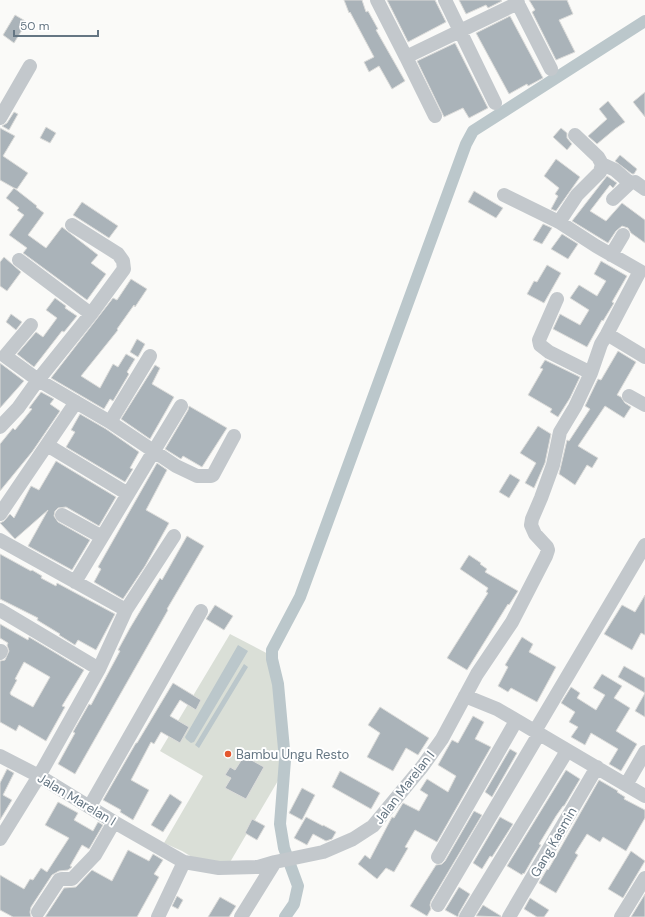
<svg xmlns="http://www.w3.org/2000/svg" width="645" height="917" font-family="'DM Sans',sans-serif">
<rect width="100%" height="100%" fill="#fafaf8"/>
<!-- green -->
<path fill="#dadfd7" d="M230,634L272,656L278,686L285,760L279,779L226,869L202,863L182,851L164,843L203,776L160,751Z"/>
<!-- water -->
<path fill="#bbc7cb" d="M238,645L248,651L194,742L191,743L186,739L185,737Z
M244,664L248,667L199,748L195,745Z"/>
<g fill="none" stroke-linecap="round" stroke-linejoin="round">
<!-- canal -->
<path stroke="#bbc7cb" stroke-width="12" d="M285,917L294,904L298,886L284,848L280,824L285,760L278,684L272,659V650L300,597L466,144L473,131L645,21"/>
</g>
<!-- building -->
<path fill="#aab3b9" stroke="#dcdcda" fill-rule="evenodd" d="M344,0H362L366,12L368,11L378,29L376,30L405,81L392,89L379,66L369,72L364,62L374,57L350,12L349,13Z
M387,0H435L446,22L408,42Z
M459,0H501L502,1L488,8L486,5L466,14Z
M529,0H567L573,14L559,20L575,52L556,60L532,12L535,10Z
M15,15L27,22L14,43L3,35Z
M510,16L543,78L528,86L527,84L509,94L476,33Z
M455,43L488,108L469,118L463,108L444,117L417,61Z
M645,92V117L633,102Z
M608,101L625,122L615,129L597,144L588,136L607,119L599,109Z
M14,112L18,114L9,130L2,126L7,123Z
M46,127L56,133L50,143L40,138Z
M0,128L15,136L3,156L28,173L17,189L14,188L37,206L36,207L44,213L28,235L46,248L62,227L98,255L91,263L106,274L87,300L23,253L27,248L9,235L24,215L17,210L19,208L6,198L14,188L0,180Z
M561,128L567,133V138L572,144L567,150L553,137Z
M620,155L637,169L634,174H632L615,161Z
M556,159L580,177L556,211L551,209L558,196L555,194L559,188L544,176Z
M607,176L617,183L613,188L610,185L590,211L606,221L622,203L645,220V243L631,233L628,228L622,226L616,231L608,243L572,221Z
M474,191L503,208L496,218L468,202Z
M82,202L118,226L109,238L73,215Z
M543,224L552,228L542,244L533,240Z
M562,234L578,244L568,259L551,249Z
M4,257L21,272L7,291L0,286V262Z
M601,261L627,276L612,302L614,303L603,321L602,320L587,347L553,329L560,314L580,325L589,310L570,298L579,285L597,296L606,281L594,274Z
M547,265L561,273L544,303L527,294L534,281L537,282Z
M131,279L147,289L135,307L134,305L117,329L118,330L81,376L100,388L113,364L118,367L126,354L135,359L127,372L129,374L113,401L110,399L104,409L51,378L113,298L117,300Z
M55,298L66,306L65,308L77,316L64,332L62,331L34,367L17,354L36,332L43,337L57,318L46,310Z
M11,314L22,322L16,330L6,322Z
M137,339L145,344L138,357L130,352Z
M618,351L636,362L617,395L621,397L625,403L631,407L624,418L605,406L578,446L598,458L592,468L587,465L575,485L559,474L567,440L569,441L590,409L585,406L598,379L601,380Z
M545,360L580,377L570,398L558,417L550,412L552,409L528,395L543,369L540,368Z
M0,363L24,381L0,408Z
M155,365L160,368L152,384L174,397L150,439L121,419Z
M41,392L54,399L50,404L60,411L32,452L0,491V444L13,428L15,430L32,409L29,408Z
M189,406L227,428L202,467L183,456L181,459L165,449L188,410Z
M80,414L106,429L139,452L130,468L133,469L125,482L66,447L75,432L71,430Z
M538,426L551,434L545,463L534,488L525,483L536,463L520,453Z
M56,461L116,497L99,526L66,507L58,508L55,511L54,516L58,522L90,540L72,570L28,546L48,510L15,539L0,523L4,521L10,514L14,518L31,486L39,490Z
M157,463L167,470L146,510L169,523L145,566L123,599L94,582L101,569L98,567Z
M510,474L520,480L509,498L499,492Z
M187,536L204,546L167,609L168,610L75,774L58,764L75,733L73,732L89,704L91,705L120,651L118,650L130,628L160,578L162,580Z
M0,554L31,571L32,570L42,576L41,578L56,586L57,583L115,614L96,650L78,640L75,645L59,635L60,634L37,620L38,618L0,599Z
M469,555L481,563L480,564L487,569L485,572L518,591L509,605L508,604L467,670L447,658L488,593L486,592L488,588L460,569Z
M645,595V635L641,633L632,650L604,634L622,605L635,612Z
M215,605L233,616L224,630L206,619Z
M0,624L28,640L29,637L84,670L62,706L65,707L46,741L19,725L16,731L0,722V661L5,660L9,651L7,645L8,643L0,638ZM24,662L50,677L33,707L11,695L10,693L17,680L15,679Z
M522,637L533,644L529,652L556,667L537,702L511,688L508,692L498,686L508,667L505,665Z
M624,666L645,678V693L618,677Z
M602,674L622,686L614,698L630,708L616,731L637,744L621,771L609,764L618,749L591,733L585,745L571,737L578,727L569,722L575,712L561,703L571,687L580,693L577,698L596,710L605,695L593,688Z
M173,683L201,700L196,710L180,700L170,716L189,727L180,743L161,732L154,744L151,742L131,780L149,790L133,820L120,812L121,810L103,800L136,743H137Z
M645,693V717L635,711Z
M380,707L429,738L418,755L406,748L393,771L367,757L380,733L368,725Z
M473,716L484,722L475,739L491,747L437,842L415,830L405,847L408,848L394,872L386,868L377,879L358,864L365,855L370,859L392,817L394,818L403,803L419,811L428,795L420,790L427,779L448,792L456,776L438,765L452,740L458,743Z
M510,749L517,753L492,797L485,792Z
M244,756L264,767L246,799L225,788L231,778L225,775L230,767L235,770Z
M7,769L14,773L3,795L12,800L0,820V783Z
M566,770L580,779L564,806H563L556,816L539,844L541,845L532,860L524,874L523,873L522,875L507,866Z
M340,771L380,793L371,809L332,787Z
M599,780L618,791L617,792L625,797L624,799L645,810V818L626,851L603,837L600,842L587,834L575,853L578,855L556,893L539,883L547,869L548,870Z
M302,788L315,795L302,820L289,813Z
M170,794L182,802L163,832L151,825Z
M58,802L78,813L74,820L93,831L98,822L103,825L89,849L82,845L70,866L72,867L68,870L59,871L52,875L31,907L30,912L31,917H13L0,910V875L24,889L30,879L33,880L41,868L47,872L69,838L45,825Z
M474,811L482,815L431,901L430,905L431,909L427,916L410,906L436,865L442,864L445,861Z
M306,817L323,826V825L336,832L332,839L326,841L313,834L307,845L294,838Z
M500,817L513,824L492,857L490,856L482,869L473,863Z
M252,819L265,826L257,840L245,833Z
M128,850L149,861L153,854L163,860L154,874L159,877L137,917H45L64,888L76,887L92,870L112,881Z
M631,851L645,861L623,898L608,889Z
M459,887L470,894L459,913L458,917L445,910Z
M645,894V917H631Z
M177,896L183,900L178,909L172,906Z
M220,897L236,906L229,917H208Z
M530,898L549,910L544,917H537L524,909Z
M483,905L501,916V917L476,916Z"/>
<g fill="none" stroke-linecap="round" stroke-linejoin="round">
<!-- minor -->
<path stroke="#c3c8cc" stroke-width="14" d="M377,0L406,57L518,3
M445,0L495,103
M516,0L551,69
M406,57L435,116
M0,118L30,66
M602,164L615,170L630,183
M504,195L559,222L596,246L640,271L607,334L645,357
M613,199L630,183L635,182L645,189
M559,222L577,195L600,172L602,164L598,157L575,135
M611,255L623,235
M19,260L91,314
M557,299L539,340L540,345L549,352L591,373
M31,325L5,356L38,380L110,422L176,466L197,476H211L213,475L234,436
M629,396L645,405
M110,422L150,356
M0,427L18,408L38,380L91,314L124,269L123,261L118,254L72,225
M47,445L128,494
M0,514L76,402
M62,515L102,537
M0,540L126,610
M75,582L181,406
M0,610L99,669
M0,653L1,651
M465,696L497,709L645,796
M535,731L645,545
M0,756L39,776L114,822L184,862L219,868L258,867L275,862L323,852L353,839L373,826L422,767L442,739L477,674L512,622L546,556L548,550L547,547L535,534L531,525L532,519L541,498L553,465L560,432L575,407L591,373L601,344L607,334
M626,785L645,752
M90,806L201,611
M0,839L39,776L99,669L126,610L174,536
M438,857L516,721
M438,905L539,734
M38,912L59,880L62,879H72L95,855L114,822
M158,917L184,862
M241,917L275,862
M466,917L567,751
M509,917L597,767
M621,917L645,878"/>
</g>
<!-- markers -->
<circle fill="#e4572e" stroke="#fff" stroke-width="1.5" cx="228" cy="754" r="4"/>
<g text-anchor="middle" stroke-width="4" stroke-linejoin="round" paint-order="stroke">
<!-- poi labels -->
<g font-size="13" fill="#657683" stroke="#fff" text-anchor="start">
<text x="236" y="759">Bambu Ungu Resto</text>
</g>
<!-- street labels -->
<g font-size="13" fill="#657683" stroke="#fff">
<text transform="translate(404 787) rotate(-52)" y="5">Jalan Marelan I</text>
<text transform="translate(77 799) rotate(31)" y="5">Jalan Marelan I</text>
<text transform="translate(553 842) rotate(-60)" y="5">Gang Kasmin</text>
</g>
</g>
<!-- scale -->
<path d="M14 30v6h84v-6" fill="none" stroke="#657683" stroke-width="2"/>
<text x="20" y="30" font-size="12" fill="#657683" stroke="#ffffff" stroke-width="3" paint-order="stroke">50 m</text>
</svg>
